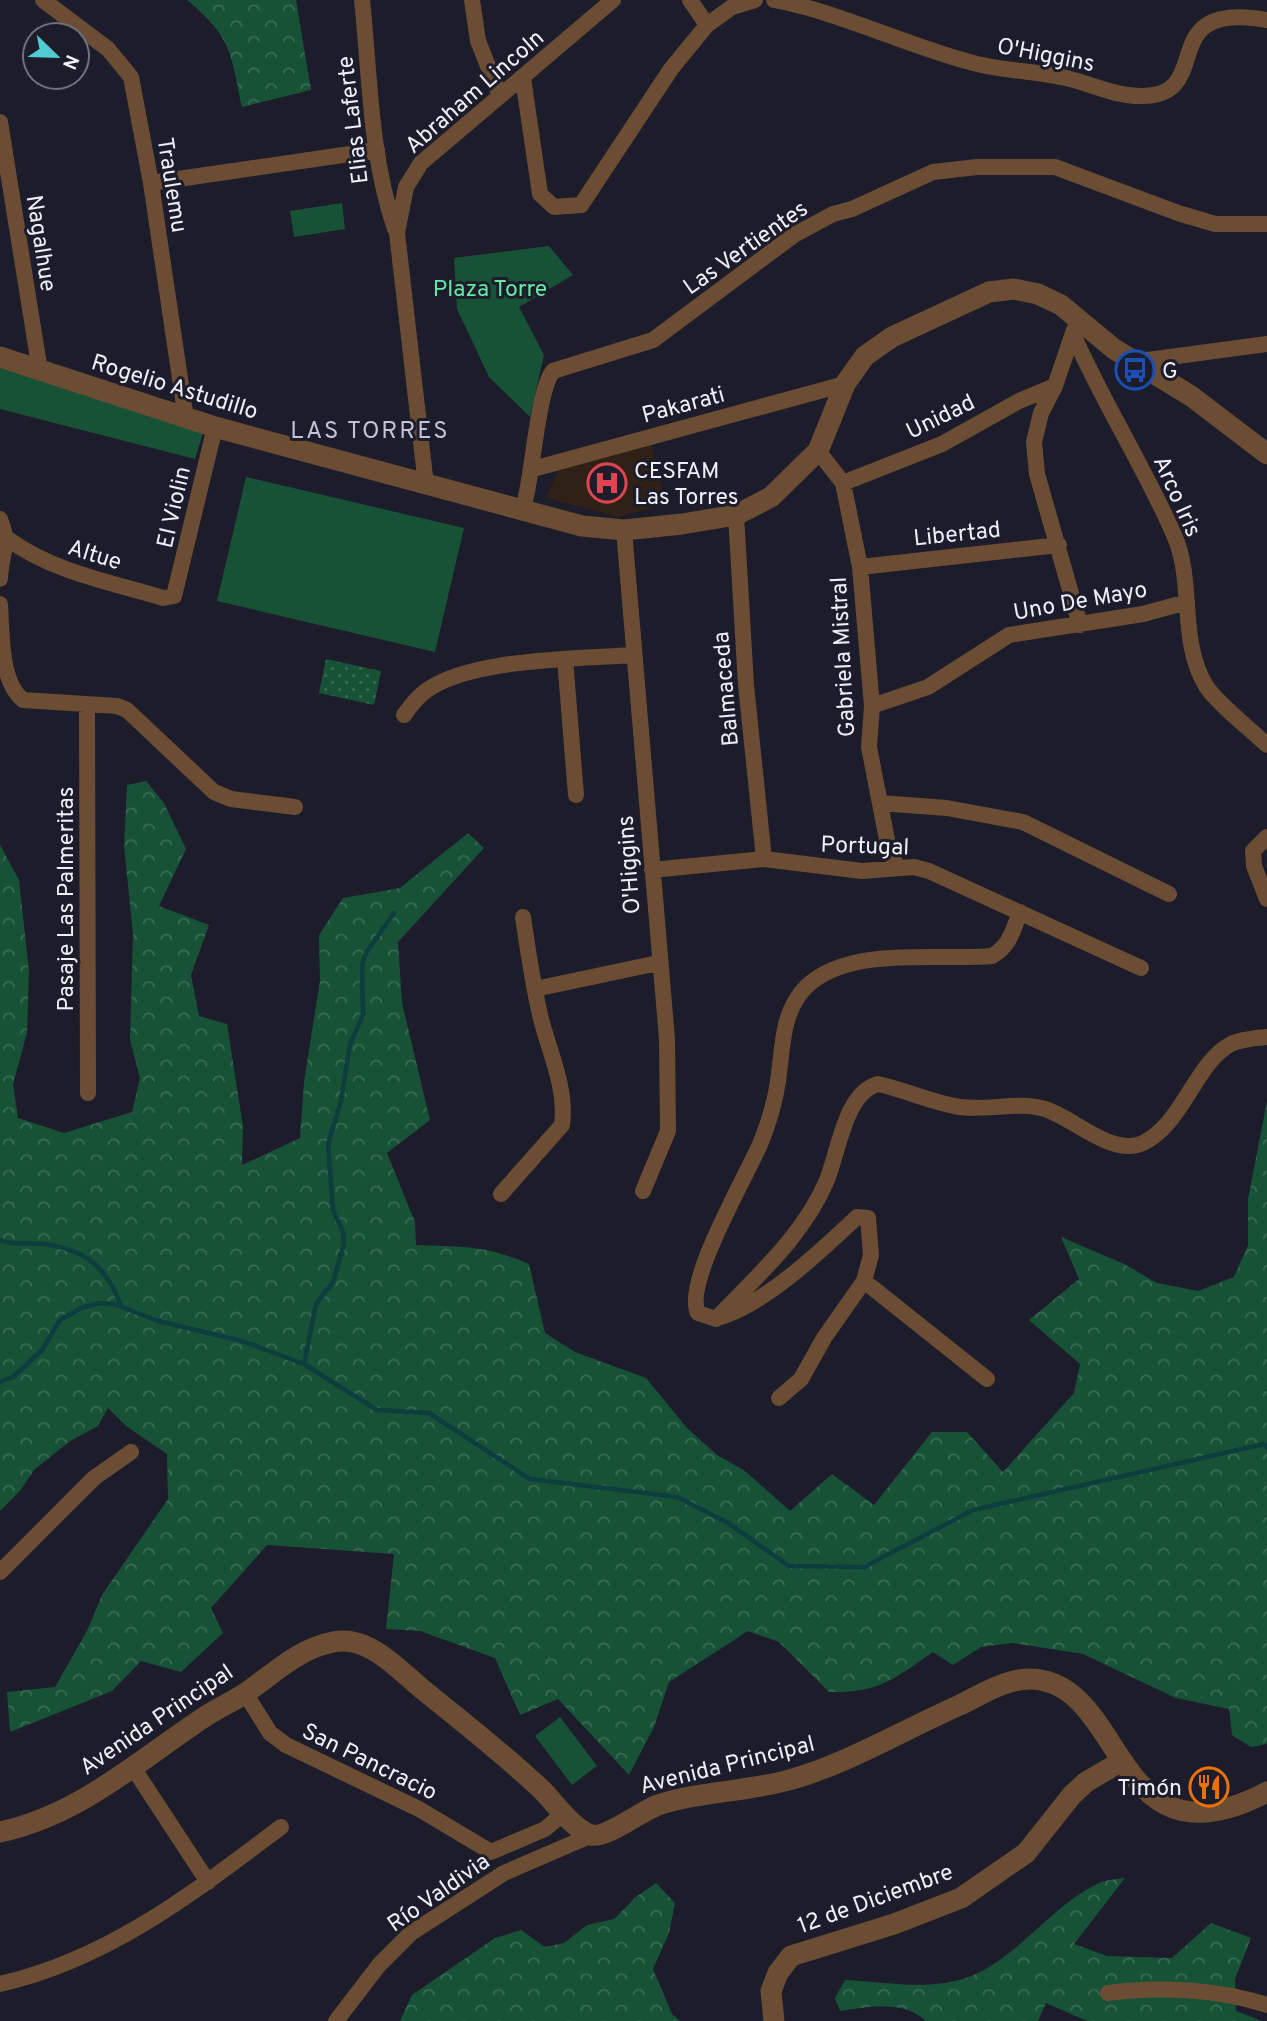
<svg xmlns="http://www.w3.org/2000/svg" width="1267" height="2021" font-family="Overpass,sans-serif">
<defs>
<pattern id="grass-dots" width="8" height="8" patternUnits="userSpaceOnUse" patternTransform="scale(1.75)"><rect width="8" height="8" fill="#175236"/><path d="M2 2h.1M6 6h.1" fill="none" stroke="#396b54" stroke-width="1.8" stroke-linecap="round"/></pattern>
<pattern id="forest-crowns" width="20" height="18" patternUnits="userSpaceOnUse" patternTransform="scale(1.75)"><rect width="20" height="18" fill="#175236"/><path d="M2 6a3 3 0 1 1 6 0M12 15a3 3 0 1 1 6 0" fill="none" stroke="#396b54"/></pattern>
</defs>
<rect width="100%" height="100%" fill="#1c1c2b"/>
<!-- medical -->
<path fill="#302116" d="M651,444L666,504L618,517L546,498L559,469Z"/>
<!-- grass -->
<path fill="url(#grass-dots)" d="M326,659L381,671L374,705L319,693Z"/>
<!-- forest -->
<path fill="url(#forest-crowns)" d="M187,0H296L311,90L242,107C230,51 233,39 187,0Z
M146,781L164,803L186,849L159,906L209,925L191,975L199,1016L227,1024L243,1126L242,1165L300,1138L304,1082L320,981L319,935L343,898L400,888L468,833L484,848L398,942L402,1003L430,1120L387,1153L415,1222L416,1245C463,1247 485,1245 529,1264L545,1333L575,1352L646,1378L687,1428L717,1455L745,1471L790,1511L832,1474L874,1505L932,1432H967L1003,1472L1074,1393L1080,1364L1029,1320L1079,1279L1061,1237L1124,1264L1157,1283L1198,1291L1234,1277L1248,1245V1199L1267,1101V1744L1251,1747L1232,1735L1229,1709L1176,1698L1083,1654L1012,1643L981,1647L953,1665L933,1652C894,1679 879,1693 829,1692L779,1642L748,1631L669,1682L654,1727L629,1775L558,1699L520,1715L495,1658L420,1631L386,1629L394,1554L267,1545L211,1608L223,1633L181,1672L141,1661L112,1691L10,1732L7,1692L55,1687L87,1631L102,1595L168,1499L167,1454L126,1426L108,1408L98,1426L70,1441L34,1470L20,1491L0,1511V845L19,880L29,971L27,1033L13,1084L18,1118L64,1133L132,1112L140,1078L130,1040L133,934L124,846L127,785Z
M1125,1878L1074,1944L1107,1956L1172,1958L1211,1923L1251,1938L1235,1979L1236,2011L1262,2021H1087L1046,2003L1038,2021H926C902,1999 868,2007 840,2011L835,1998L845,1980C890,1982 936,1993 978,1973C1023,1951 1053,1905 1099,1883C1106,1880 1117,1879 1125,1878Z
M656,1883L675,1903L669,1933L653,1969L672,2014L680,2021H400L412,1995L495,1938L521,1930L545,1947L564,1943L587,1925L614,1919L636,1897Z"/>
<!-- green -->
<path fill="#175236" d="M342,203L345,229L294,237L290,211Z
M549,246L573,275L519,307L544,355L530,417L489,377L457,309L454,258Z
M0,368L204,430L195,459L0,409Z
M246,477L464,528L435,652L217,601Z
M560,1717L597,1766L572,1785L535,1736Z"/>
<g fill="none" stroke-linecap="round" stroke-linejoin="round">
<!-- stream -->
<path stroke="#0d3d3f" stroke-width="4.5" d="M0,1240C16,1246 28,1242 44,1244C86,1250 107,1267 121,1306
M304,1364L316,1304L333,1282L344,1244L343,1232L333,1210L328,1144L341,1101L350,1044L363,1015L362,965L366,953L394,913
M0,1382L13,1377L42,1350L60,1320L81,1308L100,1303L114,1304L158,1321L242,1341L304,1364L377,1410L429,1413L530,1479L677,1497L728,1523L789,1566L864,1567L973,1510L1264,1444L1267,1447"/>
<!-- minor -->
<path stroke="#6b4d34" stroke-width="16" d="M43,0L108,49L131,77L151,183L186,419
M362,0C370,76 370,157 395,229
M472,0L478,41L500,96
M690,0L707,25
M774,0C844,13 908,47 977,64C1006,71 1037,71 1066,78C1092,84 1116,97 1143,96C1217,95 1152,0 1267,20
M523,78L540,194L554,207L581,205L671,69L707,25L732,7L755,0
M0,122L40,371
M151,183L377,150
M1074,330L1055,386L1041,413L1034,442L1037,474L1080,625
M1073,334C1103,403 1144,466 1174,535C1195,581 1178,640 1206,686C1216,702 1251,730 1267,745
M1133,362L1267,344
M818,451L843,483L860,567L872,706L869,747L889,850L898,868
M533,469L845,384
M843,483L942,444L1019,401L1055,386
M426,485L397,233L406,187L421,163L613,0
M523,509C533,477 537,391 553,371L653,340L794,235L833,214L852,209L933,172L977,167H1055L1178,213L1215,224H1267
M736,515L746,685L764,859
M0,519C11,546 1,551 0,579
M624,530L667,1039L668,1131L643,1191
M8,539C53,572 110,582 163,598L174,596L215,427
M860,567L1059,545
M0,604C2,634 0,682 23,700L117,706L127,710L214,792L231,799L295,807
M565,659L576,795
M87,705L88,1093
M872,706L928,687L1009,635L1143,614L1187,602
M404,715C409,708 415,700 422,694C464,658 578,659 633,655
M880,803L947,808L1023,822L1169,894
M1267,837L1253,851L1254,866L1267,899
M652,870L764,859L862,871L914,867L929,871L1141,968
M1020,912C1013,930 1010,946 992,956C939,961 850,945 807,986C781,1011 783,1048 778,1081C775,1102 769,1122 761,1142C747,1176 683,1283 698,1313L716,1319C757,1276 804,1235 827,1180C839,1150 845,1093 878,1084C906,1090 932,1103 960,1107C989,1111 1017,1101 1045,1109C1074,1118 1112,1157 1143,1143C1182,1125 1196,1062 1231,1044C1241,1039 1256,1038 1267,1037
M535,989L658,963
M501,1194L562,1125C567,1089 550,1054 541,1019C533,986 528,951 523,917
M864,1281L987,1379
M717,1318C762,1307 823,1249 857,1217L868,1218L871,1255L864,1281L824,1338L801,1379L779,1398
M0,1572L94,1478L131,1452
M245,1693L270,1733L286,1745L419,1809L491,1852L545,1829L565,1812
M134,1769L208,1882
M0,1984C109,1959 193,1893 281,1827
M1108,1993C1158,1986 1218,1989 1267,2005
M336,2021L379,1965L411,1933L504,1873L592,1835"/>
<!-- tertiary -->
<path stroke="#6b4d34" stroke-width="21" d="M0,357L215,427L582,526L624,530L682,524L736,515L771,497L818,451L845,384L865,356L892,337L989,292L1014,289L1038,294L1061,305L1114,349L1191,396L1267,454
M0,1832C80,1815 139,1760 206,1716C218,1708 232,1702 244,1694C274,1674 297,1649 333,1642C343,1640 353,1641 363,1645C385,1654 404,1674 422,1689C463,1722 504,1754 542,1790C555,1803 573,1829 591,1835C606,1839 641,1811 658,1805C701,1791 746,1792 789,1780C847,1764 905,1729 960,1705C980,1695 1006,1679 1029,1679C1128,1679 1110,1875 1267,1792
M774,2021L771,1991L778,1973L791,1956L894,1924L961,1898L1026,1853L1072,1795L1086,1782L1122,1761"/>
</g>
<!-- icons -->
<defs>
<g id="bus-ring" transform="scale(2.0125)"><circle r="9.5" fill="#1c1c2b" stroke="#1a4fb4" stroke-width="1.5"/><path d="M-5-6H5V4H4V6H2V4H-2V6H-4V4H-5ZM-3.5-4V0h7V-4ZM-3.5 1.2v1.5H-2V1.2ZM2 1.2v1.5H3.5V1.2Z" fill="#1a4fb4"/></g>
<g id="hospital-ring" transform="scale(2.0125)"><circle r="9.5" fill="#1c1c2b" stroke="#e0444e" stroke-width="1.5"/><path d="M-5-5h3v3.5h4V-5h3V5h-3V1.5h-4V5h-3Z" fill="#e0444e"/></g>
<g id="restaurant-ring" transform="scale(2.0125)"><circle r="9.5" fill="#1c1c2b" stroke="#e8710a" stroke-width="1.5"/><path d="M-5-6h1v4h1v-4h1v4h1v-4h1v5L-1.5 .5V6h-2V.5L-5-1ZM5-6V6H3V1.5H1.5Q1.5-4 5-6Z" fill="#e8710a"/></g>
</defs>
<g fill-rule="evenodd">
<use href="#bus-ring" x="1135" y="370"/>
<use href="#hospital-ring" x="607" y="483"/>
<use href="#restaurant-ring" x="1209" y="1787"/>
</g>
<g text-anchor="middle" stroke-width="6" stroke-linejoin="round" paint-order="stroke">
<!-- street labels -->
<g font-size="23" fill="#eeeffa" stroke="#1c1c2b">
<text transform="translate(1046 54) rotate(11)" y="8">O'Higgins</text>
<text transform="translate(474 91) rotate(-41)" y="8">Abraham Lincoln</text>
<text transform="translate(352 120) rotate(-97)" y="8">Elias Laferte</text>
<text transform="translate(173 185) rotate(81)" y="8">Traulemu</text>
<text transform="translate(42 243) rotate(81)" y="8">Nagalhue</text>
<text transform="translate(745 247) rotate(-35)" y="8">Las Vertientes</text>
<text transform="translate(175 386) rotate(17)" y="8">Rogelio Astudillo</text>
<text transform="translate(683 404) rotate(-15)" y="8">Pakarati</text>
<text transform="translate(940 416) rotate(-26)" y="8">Unidad</text>
<text transform="translate(1178 496) rotate(66)" y="8">Arco Iris</text>
<text transform="translate(173 507) rotate(-77)" y="8">El Violin</text>
<text transform="translate(957 533) rotate(-6)" y="8">Libertad</text>
<text transform="translate(95 554) rotate(17)" y="8">Altue</text>
<text transform="translate(1080 600) rotate(-10)" y="8">Uno De Mayo</text>
<text transform="translate(842 657) rotate(-93)" y="8">Gabriela Mistral</text>
<text transform="translate(725 689) rotate(-95)" y="8">Balmaceda</text>
<text transform="translate(865 845) rotate(2)" y="8">Portugal</text>
<text transform="translate(628 865) rotate(-94)" y="8">O'Higgins</text>
<text transform="translate(65 899) rotate(-90)" y="8">Pasaje Las Palmeritas</text>
<text transform="translate(156 1719) rotate(-34)" y="8">Avenida Principal</text>
<text transform="translate(370 1761) rotate(26)" y="8">San Pancracio</text>
<text transform="translate(727 1764) rotate(-14)" y="8">Avenida Principal</text>
<text transform="translate(438 1892) rotate(-35)" y="8">Río Valdivia</text>
<text transform="translate(875 1898) rotate(-20)" y="8">12 de Diciembre</text>
</g>
<!-- park labels -->
<g font-size="23" fill="#63e9a5" stroke="#1c1c2b">
<text x="490" y="296">Plaza Torre</text>
</g>
<!-- poi labels -->
<g font-size="23" fill="#eeeffa" stroke="#1c1c2b" text-anchor="start">
<text x="1162" y="378">G</text>
<text x="634" y="478">CESFAM<tspan x="634" dy="26">Las Torres</tspan></text>
<text x="1182" y="1795" text-anchor="end">Timón</text>
</g>
<!-- neighbourhood labels -->
<g font-size="24" letter-spacing="2" fill="#c2c3d8" stroke="#1c1c2b">
<text x="370" y="438">LAS TORRES</text>
</g>
</g>
<!-- north arrow -->
<g transform="translate(56 56) rotate(113)"><circle r="33" fill="#1c1c2b" stroke="#70707e" stroke-width="2"/>
<path d="M0-5L12 26L0 18L-12 26Z" fill="#51ccd3"/>
<text y="-10" font-size="19" font-weight="bold" text-anchor="middle" fill="#eeeffa">N</text>
</g>
</svg>
